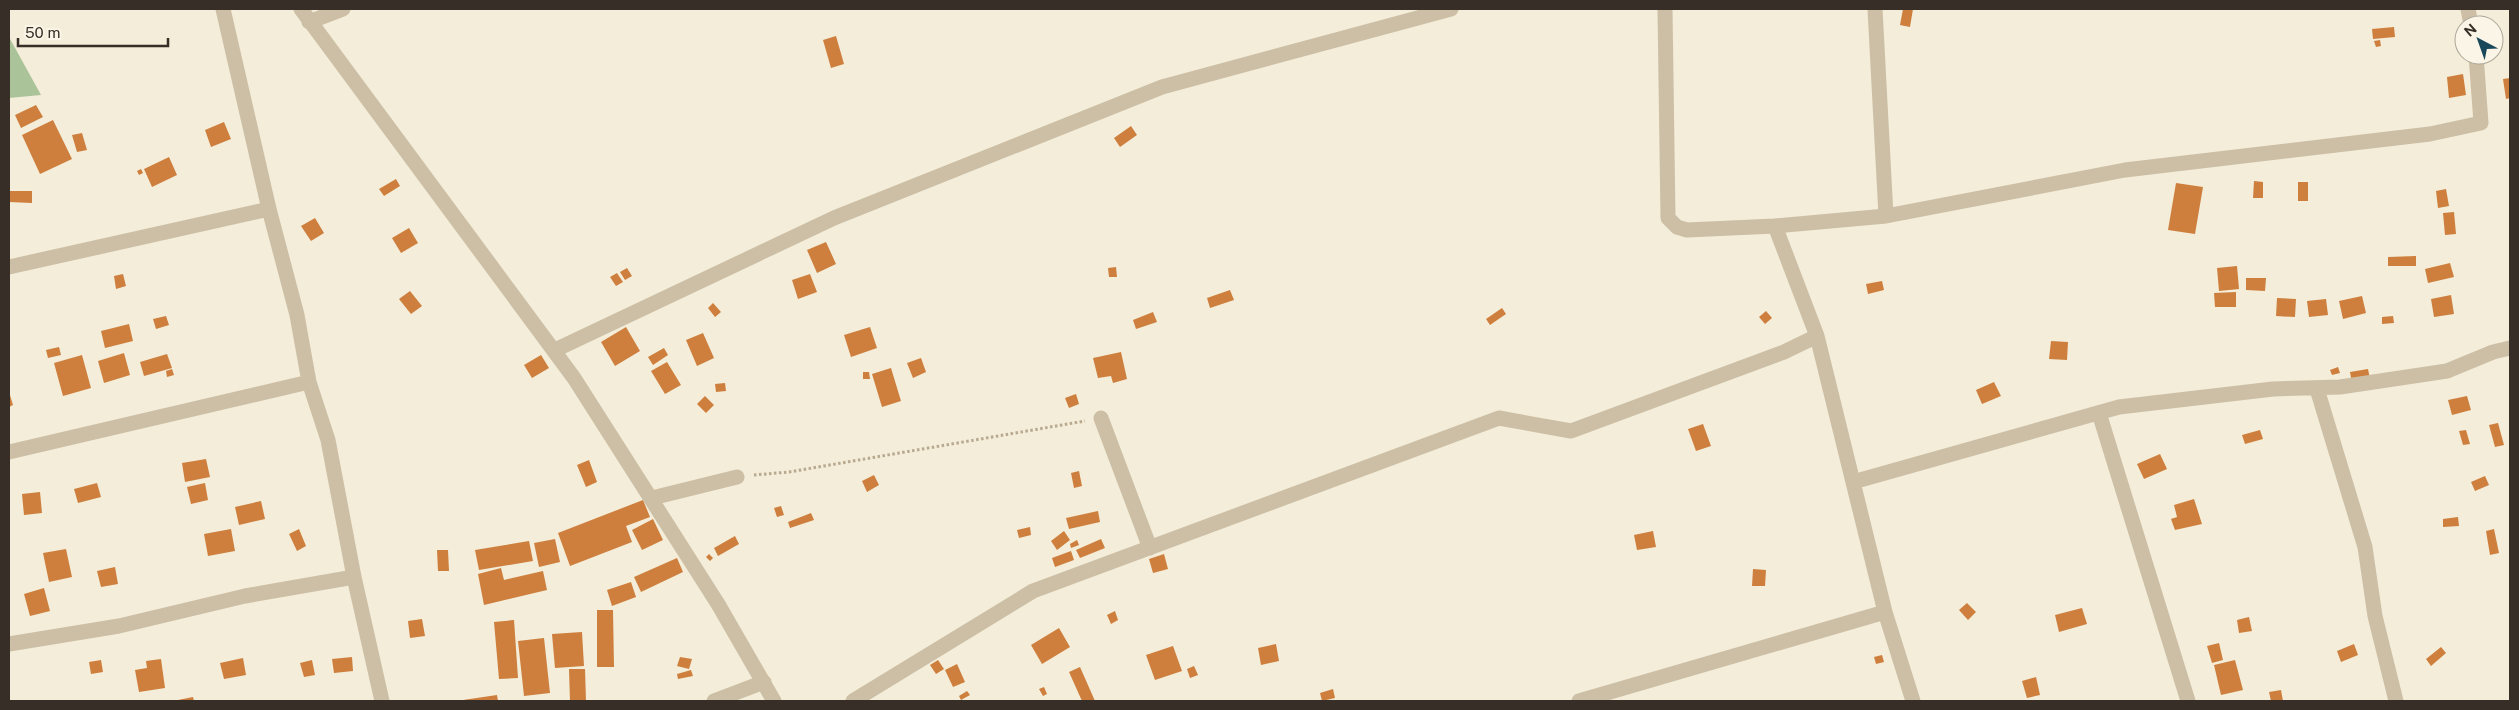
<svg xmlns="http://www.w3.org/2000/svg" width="2519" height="710" font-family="'Public Sans',sans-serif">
<rect width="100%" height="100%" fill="#f3edd9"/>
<!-- green -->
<path fill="#abc398" d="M9,37L41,95L9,98Z"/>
<!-- building -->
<path fill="#ce7f3d" d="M1903,9H1913L1910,27L1900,25Z
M2394,27L2395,37L2373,39L2372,29Z
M836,36L844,64L831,68L823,40Z
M2380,40L2381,46L2376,47L2374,41Z
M2463,74L2466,95L2449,98L2447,77Z
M2510,78V98L2506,99L2503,79Z
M36,105L43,117L21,128L15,115Z
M53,120L72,159L40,174L22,135Z
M224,122L231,139L211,147L205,130Z
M1131,126L1137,135L1120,147L1114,138Z
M82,133L87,150L77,152L72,135Z
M169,157L177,175L152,187L144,169Z
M141,169L143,173L139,175L137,171Z
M396,179L400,186L384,196L379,189Z
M2254,181L2263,182V198H2253Z
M2298,182H2308V201H2298Z
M2176,183L2203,187L2195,234L2168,230Z
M2446,189L2449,206L2438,208L2436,191Z
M9,191H32V203L9,202Z
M2454,212L2456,234L2445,235L2443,213Z
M315,218L324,233L311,241L301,226Z
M409,228L418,243L401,253L392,238Z
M826,242L836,264L817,273L807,250Z
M2416,256V266H2388V257Z
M2450,263L2454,277L2428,283L2425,269Z
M2237,266L2239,289L2219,291L2217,268Z
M1116,267L1117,277H1109L1108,268Z
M627,268L632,276L625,280L620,272Z
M617,273L623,282L616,286L610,277Z
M123,274L126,286L116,289L114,276Z
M810,274L817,292L798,299L792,280Z
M2246,278H2266L2265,291L2246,290Z
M1882,281L1884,290L1868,294L1866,284Z
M1230,290L1234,300L1210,308L1207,298Z
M410,291L422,306L411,314L399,299Z
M2236,292V307H2215L2214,293Z
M2451,295L2454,314L2434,317L2431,299Z
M2362,296L2366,313L2343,319L2339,301Z
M2277,298L2296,299L2295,317L2276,316Z
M2326,299L2328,315L2309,317L2307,301Z
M713,303L721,312L715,317L708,308Z
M1502,308L1506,314L1490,325L1486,319Z
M1766,311L1772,318L1765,324L1759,317Z
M1153,312L1157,322L1136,329L1133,320Z
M166,316L169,325L156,329L153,319Z
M2393,316L2394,323L2382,324V317Z
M129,324L133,341L105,348L101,331Z
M626,327L640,351L615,366L601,342Z
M870,327L877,348L851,357L844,335Z
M703,333L714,358L697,366L686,340Z
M2051,341L2068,342L2067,360L2049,359Z
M59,347L61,355L48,358L46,350Z
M664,348L668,355L653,365L648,357Z
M1121,352L1127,379L1113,383L1111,376L1098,378L1093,358Z
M124,353L130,375L104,383L98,361Z
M167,354L172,368L144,376L140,362Z
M82,355L91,388L63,396L54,363Z
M541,355L549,368L532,378L524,365Z
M921,358L926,372L913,378L907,363Z
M667,362L681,385L665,394L651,371Z
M2338,367L2340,373L2332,375L2330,370Z
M891,368L901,401L882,407L872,374Z
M172,369L174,375L167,377L166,371Z
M2368,369L2370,379L2352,383L2350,372Z
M863,372H869L870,379H863Z
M1994,382L2001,396L1982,404L1976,390Z
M725,383L726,391L716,392L715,384Z
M9,392L13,405L9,407Z
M1076,394L1079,404L1069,408L1065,398Z
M705,396L714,405L706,413L697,404Z
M2467,396L2471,410L2452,415L2448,400Z
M2498,423L2504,445L2495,447L2489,425Z
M1703,424L1711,446L1696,451L1688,429Z
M2260,430L2263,439L2245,444L2242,435Z
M2466,430L2470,444L2463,445L2459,431Z
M2160,454L2167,469L2144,479L2137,464Z
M206,459L210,477L185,482L182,463Z
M589,460L597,482L586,487L577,465Z
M1079,471L1082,486L1074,488L1071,473Z
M874,475L879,485L867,492L862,481Z
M2485,476L2489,485L2475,491L2471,482Z
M97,483L101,497L78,503L74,489Z
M205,483L208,500L191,504L187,487Z
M40,492L42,513L24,515L22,494Z
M2194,499L2202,524L2175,530L2171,519L2177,517L2174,505Z
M643,500L650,517L626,526L632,542L570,566L558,533Z
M261,501L265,519L239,525L235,507Z
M781,506L784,515L777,517L774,508Z
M1098,511L1100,522L1069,529L1066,518Z
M811,513L814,520L790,528L788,522Z
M2458,517L2459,526L2443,527V519Z
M653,519L663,540L642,550L632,530Z
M1030,527L1031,535L1019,538L1017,530Z
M231,529L235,551L208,556L204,534Z
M299,529L306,546L297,551L289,534Z
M2494,529L2499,553L2490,555L2486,531Z
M1064,531L1070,540L1057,550L1051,541Z
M1653,531L1656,547L1637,550L1634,535Z
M735,536L739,544L718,556L714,548Z
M555,539L560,562L539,567L534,543Z
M1101,539L1105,548L1080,558L1076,550Z
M1077,540L1079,545L1071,548L1070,544Z
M529,541L533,561L479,570L475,550Z
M66,549L72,577L49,582L43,553Z
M437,550H448L449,571H438Z
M1071,551L1074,560L1055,567L1052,558Z
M709,554L713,558L710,561L706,557Z
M1164,554L1168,569L1153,573L1149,559Z
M677,558L683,572L641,592L634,577Z
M115,567L118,584L101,587L97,571Z
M501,568L504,580L543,571L547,590L484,605L478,574Z
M1753,569L1766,570L1765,586H1752Z
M631,582L636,597L612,606L607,590Z
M44,588L50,611L30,616L24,594Z
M1967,603L1976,612L1968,620L1959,610Z
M2082,608L2087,624L2059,632L2055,615Z
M597,610H613L614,667H597Z
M1115,611L1118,620L1111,624L1107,615Z
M2249,617L2252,631L2239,633L2237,620Z
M422,619L425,636L410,638L408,621Z
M514,620L518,678L499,679L494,622Z
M1059,628L1070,647L1042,664L1031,645Z
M582,632L584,666L555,668L552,634Z
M544,638L550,693L524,696L518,641Z
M2219,643L2223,660L2212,663L2207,646Z
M1276,644L1279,661L1261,665L1258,648Z
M2354,644L2358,655L2341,662L2337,651Z
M1173,646L1182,671L1155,680L1146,655Z
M2441,647L2446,653L2431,666L2426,659Z
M1882,655L1884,662L1876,664L1874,657Z
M352,657L353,671L334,673L332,659Z
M680,657L692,659L689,669L677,666Z
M243,658L246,675L224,679L220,663Z
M161,659L165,688L139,692L135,670L147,668L146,661Z
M101,660L103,672L91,674L89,662Z
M312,660L315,675L304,677L300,663Z
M938,660L944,669L936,674L930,665Z
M2235,660L2243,690L2221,695L2214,665Z
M957,664L965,682L953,687L945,670Z
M1194,666L1198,675L1190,678L1187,669Z
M1080,667L1095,701H1082L1069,672Z
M569,669H585L586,701H570Z
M691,670L693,676L678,679L677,674Z
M2036,677L2040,695L2027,698L2022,681Z
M1044,687L1047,694L1043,696L1039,689Z
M1333,689L1335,698L1322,701L1320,693Z
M2281,690L2283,701H2271L2269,692Z
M967,691L970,695L961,700L959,696Z
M497,695L498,701H463V700Z
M193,697L194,701H178V700Z"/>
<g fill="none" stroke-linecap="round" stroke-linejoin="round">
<!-- path -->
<path stroke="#b8a98f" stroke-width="3" stroke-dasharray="2.5 2.5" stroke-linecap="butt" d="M754,475L789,472L1085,421"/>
<!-- minor -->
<path stroke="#ccbfa5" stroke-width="15" d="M223,9L269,209L297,315L309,382L328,440L354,577L382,701
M301,9L574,378L718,604L774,701
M1665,9L1668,218L1677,227L1687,230L1775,226L1886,216L2125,170L2430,134L2481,123L2476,55
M1875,9L1886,216
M2468,9L2471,25
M309,22L343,9
M1775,226L1817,336L1885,612L1913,701
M9,267L269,209
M555,350L834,218L1162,87L1451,9
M2317,389L2365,547L2375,616L2396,701
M2099,413L2188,701
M1101,418L1150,548
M9,452L309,382
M1853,482L2119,407L2273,389L2340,387L2447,371L2493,352L2510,348
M652,498L737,477
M9,644L119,626L245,596L354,577
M714,701L764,682
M853,701L1033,591L1499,418L1571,431L1784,352L1817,336
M1579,701L1885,612"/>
</g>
<!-- border -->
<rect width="2519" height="710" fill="none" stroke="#372f27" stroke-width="20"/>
<!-- north arrow -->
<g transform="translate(2479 40) rotate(319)"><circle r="24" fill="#faf5e6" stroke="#aca69a"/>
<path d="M0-4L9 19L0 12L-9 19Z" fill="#19485b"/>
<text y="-8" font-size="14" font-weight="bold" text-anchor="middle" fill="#372f27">N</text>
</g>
<!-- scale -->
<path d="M18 38v8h150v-8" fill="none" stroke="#372f27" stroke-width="2.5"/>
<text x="25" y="38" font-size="15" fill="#372f27" stroke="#faf5e6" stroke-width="4" paint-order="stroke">50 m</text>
</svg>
